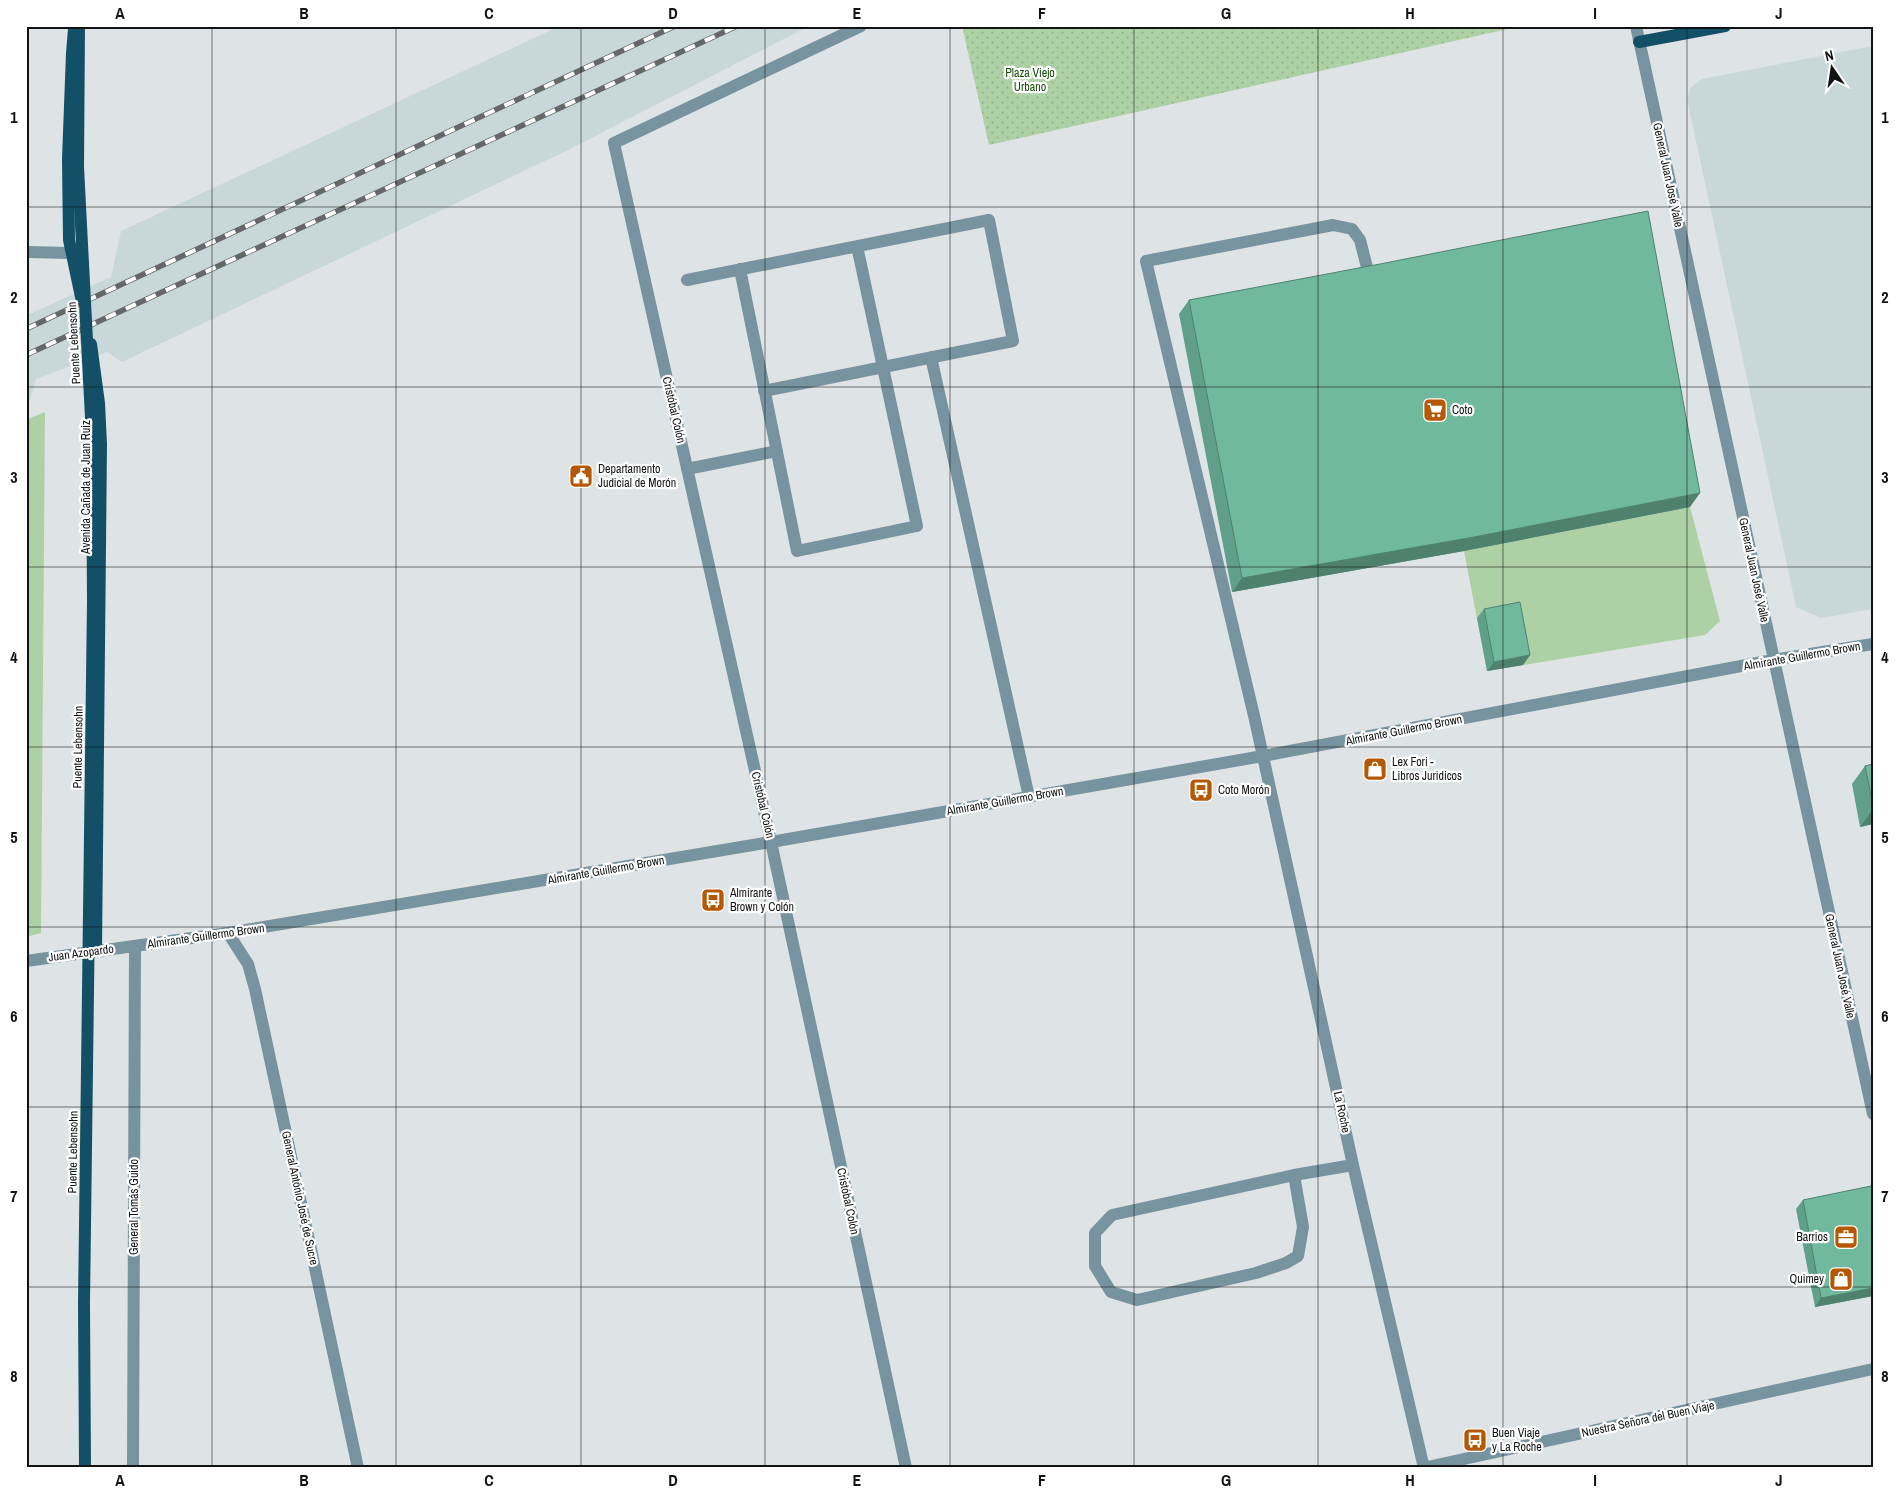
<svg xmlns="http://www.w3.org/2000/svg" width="1899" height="1494" font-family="'Archivo Narrow',sans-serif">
<defs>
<pattern id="park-dots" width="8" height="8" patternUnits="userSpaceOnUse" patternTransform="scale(1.25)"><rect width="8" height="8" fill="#add0a5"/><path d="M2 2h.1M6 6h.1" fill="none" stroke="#94b28d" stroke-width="1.8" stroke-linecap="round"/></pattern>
</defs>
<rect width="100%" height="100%" fill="#dee4e5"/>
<!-- built -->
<path fill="#c8d7d8" d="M560,26H809L568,150L122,362L107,352L36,379L30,400L26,402V313L30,314L111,277L121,231Z
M1873,46V609L1821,618L1796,607L1687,99L1690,88L1702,79Z"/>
<!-- green -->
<path fill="#add0a5" d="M45,412L41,933L26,937V420Z
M1690,507L1720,621L1705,635L1487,671L1464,551Z"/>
<!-- park -->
<path fill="url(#park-dots)" d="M962,26H1521L989,145Z"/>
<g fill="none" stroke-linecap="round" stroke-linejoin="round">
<!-- minor -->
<path stroke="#7793a0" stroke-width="12" d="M861,26L614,143L771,842L906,1468
M1636,26L1873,1114
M26,252L71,253
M740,269L797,551L917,526L857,246
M1370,279L1360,240L1352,229L1333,225L1146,261L1255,720L1353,1165L1424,1468
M687,280L989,220L1013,341L764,391
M931,357L1029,797
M687,469L777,451
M228,933L248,964L255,989L358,1468
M26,961L228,933L771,842L1263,756L1773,660L1873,644
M1294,1175L1303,1227L1298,1256L1286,1263L1256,1273L1137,1300L1111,1292L1095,1266V1233L1112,1215L1294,1175L1353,1165
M133,1468L135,946
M1423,1468L1873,1369"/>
<!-- major -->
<path stroke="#135067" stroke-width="12" d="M74,29L72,53L68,159L69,240L81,297
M1639,42L1725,26
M91,344L99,403L101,444L96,951"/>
<!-- rail casing -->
<g stroke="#646868" stroke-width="5.5">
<path id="rail" d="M26,329L675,26
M26,355L737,26"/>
</g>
<!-- rail -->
<use href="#rail" stroke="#fff" stroke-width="4" stroke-dasharray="11" stroke-linecap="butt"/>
<!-- major-bridge -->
<path stroke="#135067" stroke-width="12" d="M79,26L78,167L92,437L93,601L84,1303L85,1468"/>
</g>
<!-- wall -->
<path fill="#609f89" d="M1189,300L1690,507L1464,551L1232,592L1179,314Z
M1484,609L1530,655L1523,665L1487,671L1477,618Z
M1873,764V824L1860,827L1852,784L1865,766Z
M1873,1197V1296L1815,1307L1796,1209L1803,1200Z"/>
<!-- shaded-wall -->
<path fill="#4e826f" d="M1700,493L1690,507L1464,551L1232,592L1242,578Z
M1530,655L1523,665L1487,671L1494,662Z
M1873,809V824L1860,827Z
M1873,1288V1296L1815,1307L1821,1298Z"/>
<!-- building -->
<path fill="#70b99f" stroke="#4e826f" d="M1648,211L1700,493L1474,537L1242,578L1189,300L1380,264Z
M1520,602L1530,655L1494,662L1484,609Z
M1873,764V805L1865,766Z
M1871,1186L1873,1197V1288L1821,1298L1803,1200Z"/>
<!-- grid -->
<path fill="none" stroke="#121414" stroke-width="1" stroke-opacity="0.55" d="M212,26V1468M396,26V1468M581,26V1468M765,26V1468M950,26V1468M1134,26V1468M1318,26V1468M1503,26V1468M1687,26V1468M26,207H1873M26,387H1873M26,567H1873M26,747H1873M26,927H1873M26,1107H1873M26,1287H1873"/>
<!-- icons -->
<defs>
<g id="supermarket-square" transform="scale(1.25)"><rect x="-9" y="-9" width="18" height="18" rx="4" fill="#b55804" stroke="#fff"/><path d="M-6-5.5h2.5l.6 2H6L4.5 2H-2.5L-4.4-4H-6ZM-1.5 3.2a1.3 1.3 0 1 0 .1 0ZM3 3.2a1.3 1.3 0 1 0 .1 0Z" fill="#fff"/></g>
<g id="civic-square" transform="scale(1.25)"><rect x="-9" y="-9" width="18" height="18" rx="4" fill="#b55804" stroke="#fff"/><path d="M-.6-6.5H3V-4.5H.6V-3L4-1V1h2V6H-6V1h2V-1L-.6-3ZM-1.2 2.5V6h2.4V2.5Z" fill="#fff"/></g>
<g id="shop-square" transform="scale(1.25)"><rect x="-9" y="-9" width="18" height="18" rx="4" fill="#b55804" stroke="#fff"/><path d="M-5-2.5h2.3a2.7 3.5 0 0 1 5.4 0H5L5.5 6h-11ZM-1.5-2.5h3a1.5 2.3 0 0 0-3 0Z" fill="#fff"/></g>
<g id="bus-square" transform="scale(1.25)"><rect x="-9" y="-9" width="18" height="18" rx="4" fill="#b55804" stroke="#fff"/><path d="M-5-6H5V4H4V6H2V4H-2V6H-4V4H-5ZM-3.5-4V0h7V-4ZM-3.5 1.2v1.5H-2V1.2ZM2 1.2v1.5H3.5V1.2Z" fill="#fff"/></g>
<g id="office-square" transform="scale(1.25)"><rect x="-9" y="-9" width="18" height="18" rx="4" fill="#b55804" stroke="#fff"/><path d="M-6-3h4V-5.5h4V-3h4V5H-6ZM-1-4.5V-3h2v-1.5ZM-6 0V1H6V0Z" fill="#fff"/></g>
</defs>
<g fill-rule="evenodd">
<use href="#supermarket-square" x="1435" y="410"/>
<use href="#civic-square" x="581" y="476"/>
<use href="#shop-square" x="1375" y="769"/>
<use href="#bus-square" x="1201" y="790"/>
<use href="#bus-square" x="713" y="900"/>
<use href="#office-square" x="1846" y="1237"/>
<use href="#shop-square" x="1841" y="1279"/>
<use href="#bus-square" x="1475" y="1440"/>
</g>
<g text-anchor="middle" stroke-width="4.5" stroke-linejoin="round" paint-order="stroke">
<!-- park labels -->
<g font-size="12" fill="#174e08" stroke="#fff">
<text x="1030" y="77">Plaza Viejo<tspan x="1030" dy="14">Urbano</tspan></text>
</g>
<!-- street labels -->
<g font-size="12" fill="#121414" stroke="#fff">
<text transform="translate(1668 175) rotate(78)" y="4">General Juan José Valle</text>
<text transform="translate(74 343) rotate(-93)" y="4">Puente Lebensohn</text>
<text transform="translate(674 410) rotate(77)" y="4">Cristóbal Colón</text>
<text transform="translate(86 487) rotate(-90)" y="4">Avenida Cañada de Juan Ruiz</text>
<text transform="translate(1754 570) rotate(78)" y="4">General Juan José Valle</text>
<text transform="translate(1802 656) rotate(-10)" y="4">Almirante Guillermo Brown</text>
<text transform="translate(1404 730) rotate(-11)" y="4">Almirante Guillermo Brown</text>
<text transform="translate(78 747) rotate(-89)" y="4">Puente Lebensohn</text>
<text transform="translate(1005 801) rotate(-10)" y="4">Almirante Guillermo Brown</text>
<text transform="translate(763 805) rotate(77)" y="4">Cristóbal Colón</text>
<text transform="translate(606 870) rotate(-10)" y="4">Almirante Guillermo Brown</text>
<text transform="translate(206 936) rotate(-8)" y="4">Almirante Guillermo Brown</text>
<text transform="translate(81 953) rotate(-8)" y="4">Juan Azopardo</text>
<text transform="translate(1840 966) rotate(78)" y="4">General Juan José Valle</text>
<text transform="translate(1342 1112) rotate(78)" y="4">La Roche</text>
<text transform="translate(73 1152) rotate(-89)" y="4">Puente Lebensohn</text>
<text transform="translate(300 1198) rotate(78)" y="4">General António José de Sucre</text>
<text transform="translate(848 1201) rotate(78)" y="4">Cristóbal Colón</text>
<text transform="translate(134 1207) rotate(-90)" y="4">General Tomás Guido</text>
<text transform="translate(1648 1419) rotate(-12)" y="4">Nuestra Señora del Buen Viaje</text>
</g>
<!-- poi labels -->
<g font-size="12" fill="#121414" stroke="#fff" text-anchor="start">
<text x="1452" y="414">Coto</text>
<text x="598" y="473">Departamento<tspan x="598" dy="14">Judicial de Morón</tspan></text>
<text x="1392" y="766">Lex Fori -<tspan x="1392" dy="14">Libros Juridicos</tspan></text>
<text x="1218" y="794">Coto Morón</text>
<text x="730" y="897">Almirante<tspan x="730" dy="14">Brown y Colón</tspan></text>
<text x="1828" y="1241" text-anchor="end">Barrios</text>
<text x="1824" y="1283" text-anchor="end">Quimey</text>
<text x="1492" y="1437">Buen Viaje<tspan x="1492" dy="14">y La Roche</tspan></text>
</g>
</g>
<!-- border -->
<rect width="1899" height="1494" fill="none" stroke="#ffffff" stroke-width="55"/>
<!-- north arrow -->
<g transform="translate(1832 68) rotate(347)" stroke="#ffffff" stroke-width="4" paint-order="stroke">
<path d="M0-4L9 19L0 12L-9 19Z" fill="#121414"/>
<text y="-8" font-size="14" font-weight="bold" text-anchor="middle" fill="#121414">N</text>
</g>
<rect x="28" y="28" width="1844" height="1438" fill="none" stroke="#121414" stroke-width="2"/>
<g font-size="16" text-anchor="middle" font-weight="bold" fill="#121414">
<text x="120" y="19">A</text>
<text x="304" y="19">B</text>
<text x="489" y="19">C</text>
<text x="673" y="19">D</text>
<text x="857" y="19">E</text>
<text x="1042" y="19">F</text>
<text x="1226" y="19">G</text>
<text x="1410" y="19">H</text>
<text x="1595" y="19">I</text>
<text x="1779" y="19">J</text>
<text x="14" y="123">1</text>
<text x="1885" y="123">1</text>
<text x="14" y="303">2</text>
<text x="1885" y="303">2</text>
<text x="14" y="483">3</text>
<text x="1885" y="483">3</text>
<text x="14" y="663">4</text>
<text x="1885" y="663">4</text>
<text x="14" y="843">5</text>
<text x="1885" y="843">5</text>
<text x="14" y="1022">6</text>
<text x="1885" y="1022">6</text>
<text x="14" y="1202">7</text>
<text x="1885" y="1202">7</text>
<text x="14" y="1382">8</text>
<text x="1885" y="1382">8</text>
<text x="120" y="1486">A</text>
<text x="304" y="1486">B</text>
<text x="489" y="1486">C</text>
<text x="673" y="1486">D</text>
<text x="857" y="1486">E</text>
<text x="1042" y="1486">F</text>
<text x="1226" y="1486">G</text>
<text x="1410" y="1486">H</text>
<text x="1595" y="1486">I</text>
<text x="1779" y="1486">J</text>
</g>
</svg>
